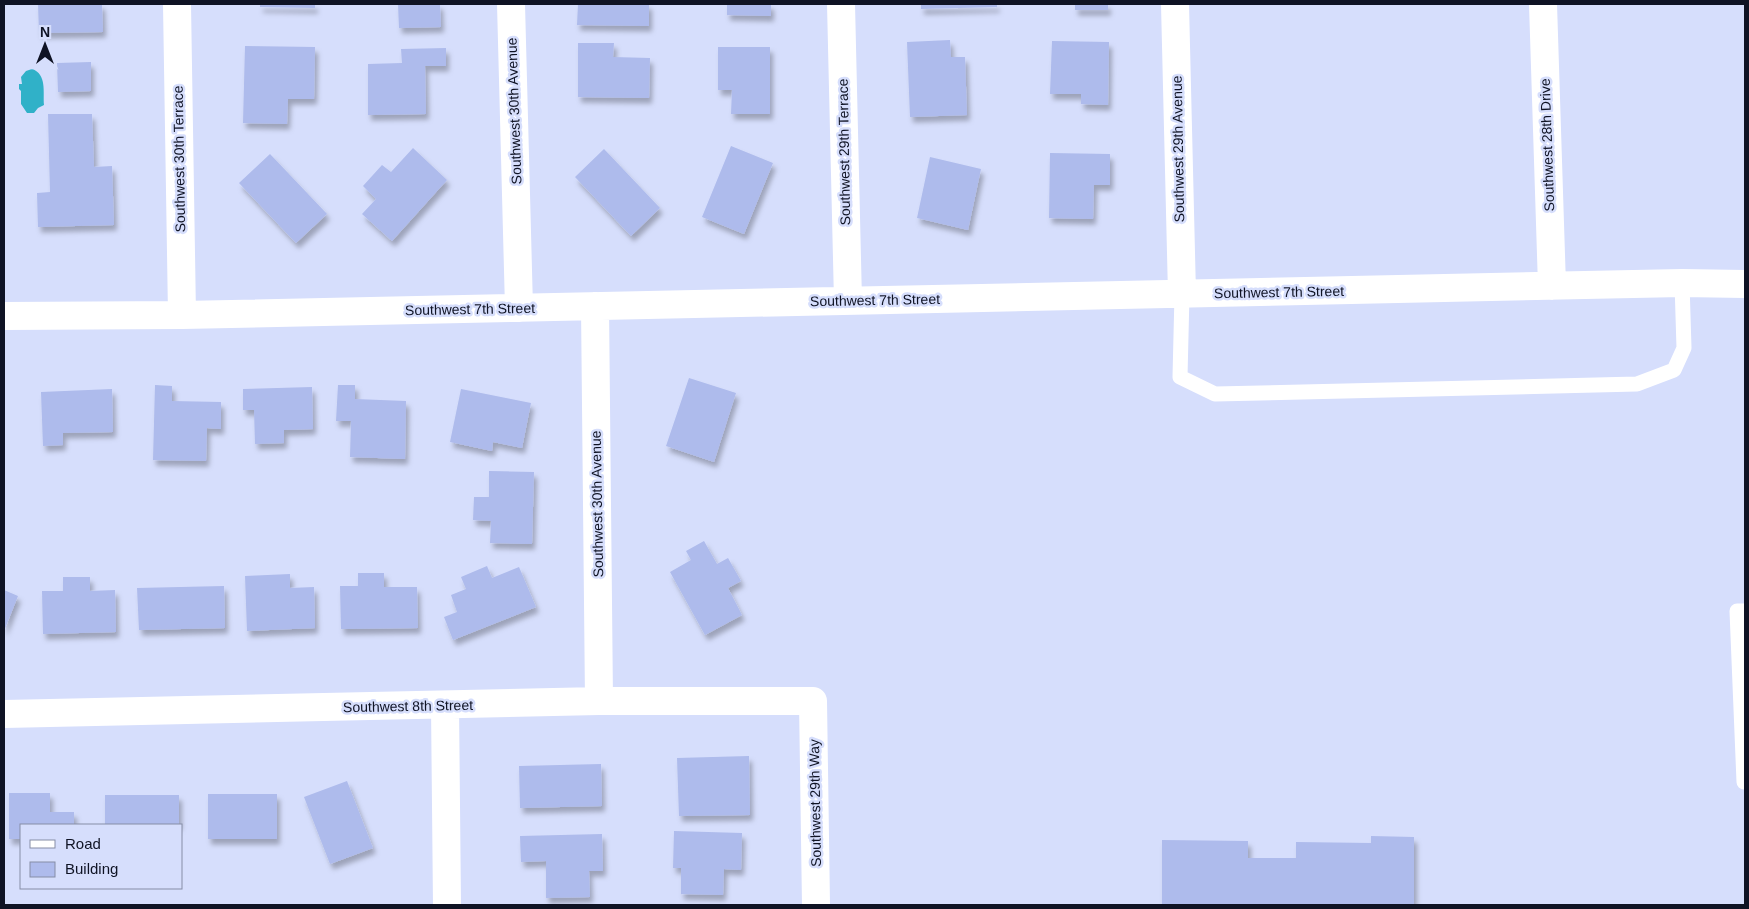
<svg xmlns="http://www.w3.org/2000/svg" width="1749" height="909" font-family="Arial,sans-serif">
<defs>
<filter id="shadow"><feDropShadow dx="3" dy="5.5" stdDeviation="2.5" flood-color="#0004"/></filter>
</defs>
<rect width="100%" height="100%" fill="#d6defc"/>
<!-- water -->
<path fill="#30b1c8" d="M32,69C47,74 43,92 44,105L38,108L34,113H27L21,104V91L19,89V84H22L21,77L26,71Z"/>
<!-- building -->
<path fill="#aebbec" filter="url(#shadow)" d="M38,4H102L103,32L39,33Z
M260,4H315V8L260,7Z
M398,4H440L441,27L399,28Z
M578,4H649V26L577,25Z
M727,4H771V16L727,15Z
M921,4H997V7L921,9Z
M1075,4H1108V10H1075Z
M950,40L951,57H965L967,115L910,117L907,42Z
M1052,41L1109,42L1108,105L1081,104V94H1050Z
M578,43H614L613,57L650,58L649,98L578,97Z
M245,46L315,47L314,99H288L287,124L243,123Z
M718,47H770V114H731L732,90H718Z
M446,48V66H425L426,114L368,115V64L402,63L401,49Z
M91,62V91L58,92L57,63Z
M48,114H92L94,167L112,166L114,225L38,227L37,193L50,192Z
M731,146L773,163L744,234L702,217Z
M413,148L447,180L392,241L362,214L376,199L363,186L382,165L391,172Z
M604,149L660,208L631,236L575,177Z
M1050,153L1110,154V185H1094L1093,219L1049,218Z
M270,154L327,214L296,243L239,183Z
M930,157L981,169L968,230L917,218Z
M689,378L736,393L714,462L666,446Z
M155,385L172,386V401L221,402V429L207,428L206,461L153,460Z
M338,385H355V399L406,401L405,459L350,457L351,421H336Z
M312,387L313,429L284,430V443L255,444L254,410H243V389Z
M112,389L113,432L63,433V445L43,446L41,392Z
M461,389L531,403L522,448L493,442L492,451L450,442Z
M489,471L534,472L532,544L490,543L491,521L473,520L474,497H489Z
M704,541L717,564L728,558L741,581L728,588L742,615L705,635L670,572L691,560L686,551Z
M487,566L492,578L519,567L536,607L453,640L444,617L457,612L451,595L466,589L461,577Z
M358,573H384V587H417L418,628L341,629L340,586H358Z
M290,574V588L314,587L315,628L247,631L245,576Z
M63,577H90V591L115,590L116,632L43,634L42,591H63Z
M224,586L225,628L139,630L137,588Z
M4,590L18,596L4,631Z
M749,756L750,815L679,816L677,758Z
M601,764L602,806L520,808L519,766Z
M347,781L373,848L330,864L304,797Z
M9,793H50V812H74V825H21V839H9Z
M208,794H277V839H208Z
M105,795H179V825H105Z
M674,831L742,833L741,870L724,869L723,895L681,894V868H673Z
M602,834L603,871H589L590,897L546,898V861L521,862L520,836Z
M1371,836L1414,837V905H1162V840L1248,841V858H1296V842L1371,843Z"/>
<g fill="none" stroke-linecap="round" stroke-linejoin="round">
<!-- service -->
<path stroke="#fff" stroke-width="15" d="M1182,294L1180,377L1215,394L1637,384L1674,370L1684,348L1682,283
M1745,611H1737L1744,782H1745"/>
<!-- minor -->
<path stroke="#fff" stroke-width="28" d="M177,4L182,315
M511,4L519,308
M841,4L848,301
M1175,4L1182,294
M1543,4L1552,286
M595,306L599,701
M4,316L182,315L1682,283L1745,284
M445,705L447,905
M4,714L599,701H813L816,905"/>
</g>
<g text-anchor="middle" stroke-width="5" stroke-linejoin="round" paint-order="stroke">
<!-- street labels -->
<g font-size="14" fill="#0f1324" stroke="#d6defc">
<text transform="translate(514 111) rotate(-92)" y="5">Southwest 30th Avenue</text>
<text transform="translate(1547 145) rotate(-92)" y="5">Southwest 28th Drive</text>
<text transform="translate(1178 149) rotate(-91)" y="5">Southwest 29th Avenue</text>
<text transform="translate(844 152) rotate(-91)" y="5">Southwest 29th Terrace</text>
<text transform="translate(179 159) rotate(-91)" y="5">Southwest 30th Terrace</text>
<text transform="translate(1279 292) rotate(-1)" y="5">Southwest 7th Street</text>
<text transform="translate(875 300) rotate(-1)" y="5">Southwest 7th Street</text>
<text transform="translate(470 309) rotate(-1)" y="5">Southwest 7th Street</text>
<text transform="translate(597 504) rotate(-91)" y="5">Southwest 30th Avenue</text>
<text transform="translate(408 706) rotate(-1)" y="5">Southwest 8th Street</text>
<text transform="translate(815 803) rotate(-91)" y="5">Southwest 29th Way</text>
</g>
</g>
<!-- border -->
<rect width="1749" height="909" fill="none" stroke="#0f1324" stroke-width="10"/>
<!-- legend -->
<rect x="20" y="824" width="162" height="65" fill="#d6defc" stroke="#868da6"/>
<rect x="30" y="840" width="25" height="8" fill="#ffffff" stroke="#868da6"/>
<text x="65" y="849" font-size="15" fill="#0f1324">Road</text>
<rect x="30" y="862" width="25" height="15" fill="#aebbec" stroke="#868da6"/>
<text x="65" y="874" font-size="15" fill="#0f1324">Building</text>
<!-- north arrow -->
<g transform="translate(45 45)" stroke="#d6defc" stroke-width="4" paint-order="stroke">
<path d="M0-4L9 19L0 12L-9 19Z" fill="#0f1324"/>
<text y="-8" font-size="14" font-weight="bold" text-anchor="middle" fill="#0f1324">N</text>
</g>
</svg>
